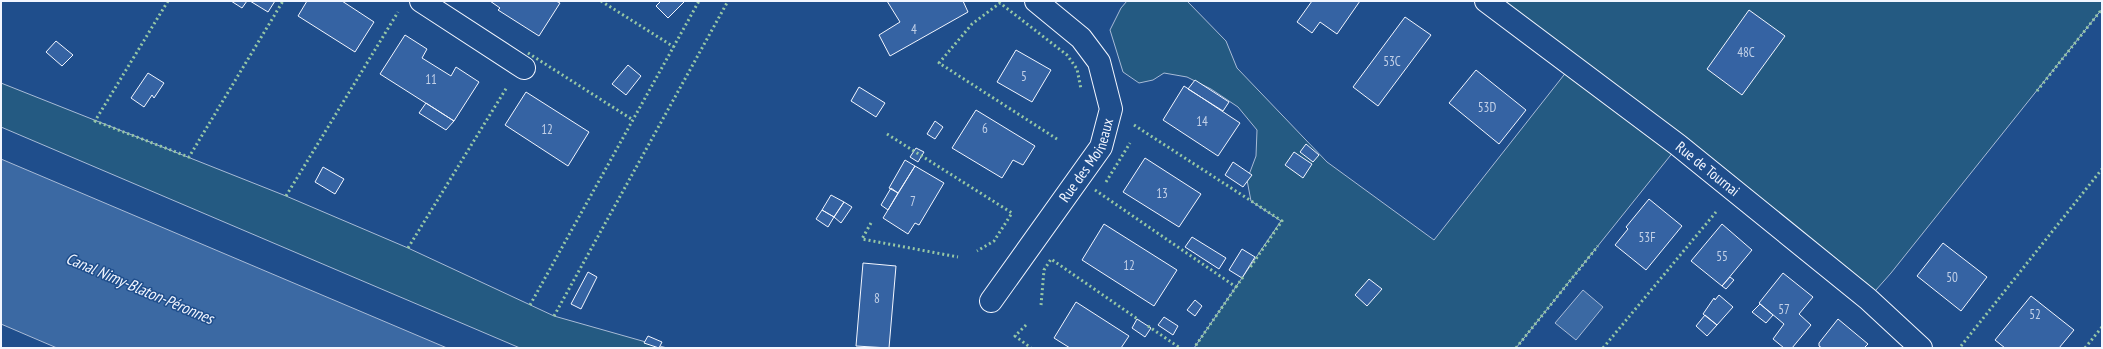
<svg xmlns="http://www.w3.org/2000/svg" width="2103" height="349" font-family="'PT Sans Narrow',sans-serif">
<rect width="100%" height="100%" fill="#1f4e8c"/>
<!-- green -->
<path fill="#245a82" stroke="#a8bbd7" d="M1127,1H1187L1226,41L1237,68L1327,162L1434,240L1571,66L1486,1H2102V9L1891,273L1868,299L1678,146L1516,348H1194L1281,221L1251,201L1247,180L1256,156L1257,130L1238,107L1211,89L1187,77L1164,73L1153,80L1139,83L1123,72L1110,30L1121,8Z
M1,83L286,196L408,248L554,316L667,348H520L1,127Z"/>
<!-- water -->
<path fill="#3b69a3" stroke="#a8bbd7" d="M1,159L447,348H57L1,324Z
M1583,290L1603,307L1576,340L1555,323Z"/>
<!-- building -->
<path fill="#3563a3" stroke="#f2f6ff" d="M231,1H247L242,8Z
M250,1H275L268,12Z
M307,1H342L374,22L355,52L298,16Z
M490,1H556L560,3L539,36L498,10L500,8Z
M661,1H683L684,2L668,18L656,6Z
M887,1H963L968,12L890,56L879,35L900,22Z
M1312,1H1360L1337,34L1320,22L1312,33L1297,22Z
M1749,10L1785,36L1742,95L1707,69Z
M1405,17L1431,35L1378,106L1353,87Z
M405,35L427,49L422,58L451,76L456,67L479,82L454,121L380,74Z
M56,41L73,55L62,66L46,52Z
M1016,50L1051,70L1032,102L997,82Z
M628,65L641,76L626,95L612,84Z
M1476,70L1526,110L1499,144L1449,103Z
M148,73L164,83L154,98L152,95L144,107L131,98Z
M1195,80L1229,102L1223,111L1188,89Z
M1184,86L1240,123L1218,156L1163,120Z
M859,87L885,103L876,117L851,101Z
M526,92L589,132L568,166L505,125Z
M426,103L454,121L446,130L419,113Z
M976,110L1035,146L1023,165L1013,160L1002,178L952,148Z
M935,121L943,127L935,139L927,134Z
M1306,144L1319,155L1313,162L1300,152Z
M916,148L924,152L918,162L910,157Z
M1294,152L1312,164L1303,178L1285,165Z
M1145,158L1201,194L1179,227L1123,192Z
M905,160L915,166L898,193L889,188Z
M1233,162L1252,175L1243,187L1225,175Z
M915,166L944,183L919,225L915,223L908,234L883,218Z
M323,167L344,179L335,194L315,182Z
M891,188L898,193L888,210L881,205Z
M831,195L844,202L834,217L822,210Z
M1649,199L1682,226L1646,270L1615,245L1628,229L1626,227Z
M844,202L852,207L841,223L834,217Z
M822,210L834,217L828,227L816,219Z
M1104,224L1177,270L1154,306L1082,260Z
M1722,224L1752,250L1722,286L1691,261Z
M1192,237L1226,258L1219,269L1185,247Z
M1943,243L1987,277L1961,311L1917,276Z
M1242,249L1255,257L1242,278L1229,270Z
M863,263L896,266L889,348L856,346Z
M588,272L597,277L581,309L571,304Z
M1783,273L1813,297L1799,314L1811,325L1792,348H1784L1773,339L1784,324L1759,303Z
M1730,277L1734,280L1726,289L1722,286Z
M1369,279L1382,289L1367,306L1355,295Z
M1719,295L1733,307L1717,325L1703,314L1714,298L1715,300Z
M2031,296L2074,330L2059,348H2005L1995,340Z
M1195,300L1202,306L1195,316L1187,310Z
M1076,302L1129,336L1121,348H1070L1054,338Z
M1760,304L1773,315L1766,323L1752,312Z
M1705,315L1717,325L1707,336L1696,326Z
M1164,317L1178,326L1173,335L1158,325Z
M1137,319L1151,328L1145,337L1132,328Z
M1838,319L1868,344L1864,348H1822L1819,346V343Z
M648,336L662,342L659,348L644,343Z"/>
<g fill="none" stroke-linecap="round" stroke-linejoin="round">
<!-- street casing -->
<g stroke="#f2f6ff" stroke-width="24">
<g id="street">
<path d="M421,1L524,68"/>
<path id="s1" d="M1486,1L1678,145L1868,299L1921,348"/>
<path id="s2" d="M991,301L1101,147L1111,109L1099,62L1081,38L1036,1"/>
</g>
</g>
<!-- street -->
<use href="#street" stroke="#1f4e8c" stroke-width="22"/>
<!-- hedge -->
<path stroke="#97c8a6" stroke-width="3" stroke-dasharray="2 3" stroke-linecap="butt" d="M168,1L95,121L189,157L283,1
M601,1L674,47
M528,53L633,120
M2037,91L2102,9
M1134,125L1282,221L1249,269
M887,134L1012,213L994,241L977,251
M1057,139L939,63L972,24L1000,3L1067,55L1077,69L1081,89
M1106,182L1130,143
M1095,190L1236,287L1194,348
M286,196L398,12
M871,223L862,239L958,257
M408,248L507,87
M1236,287L1243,277
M530,305L699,1
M1041,305L1044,270L1051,259L1139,320
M554,316L728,1
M1026,325L1015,336L1031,348
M1148,326L1180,348
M1961,346L2102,169
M1516,348L1598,246
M1603,348L1716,212
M2085,348L2102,327"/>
</g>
<g text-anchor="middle" stroke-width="3" stroke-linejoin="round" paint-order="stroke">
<!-- number labels -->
<g font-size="13" fill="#c3d1e8">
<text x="914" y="34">4</text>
<text x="1746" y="57">48C</text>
<text x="1392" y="66">53C</text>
<text x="1024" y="81">5</text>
<text x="431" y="84">11</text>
<text x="1487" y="112">53D</text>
<text x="1202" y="126">14</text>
<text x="985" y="133">6</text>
<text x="547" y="134">12</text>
<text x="1162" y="198">13</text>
<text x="913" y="206">7</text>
<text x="1647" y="242">53F</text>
<text x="1722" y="261">55</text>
<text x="1129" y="270">12</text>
<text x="1952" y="282">50</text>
<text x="877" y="303">8</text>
<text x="1784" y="314">57</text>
<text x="2035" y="319">52</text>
</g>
<!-- street labels -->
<g font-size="15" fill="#f2f6ff" stroke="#1f4e8c">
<text dy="5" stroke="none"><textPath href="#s2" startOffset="171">Rue des Moineaux</textPath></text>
<text dy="5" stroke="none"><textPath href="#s1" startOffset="278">Rue de Tournai</textPath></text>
</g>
<!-- water labels -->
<g font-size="16" font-style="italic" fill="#f2f6ff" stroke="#1f4e8c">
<text transform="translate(140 288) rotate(23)" y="6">Canal Nimy-Blaton-Péronnes</text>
</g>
</g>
<!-- border -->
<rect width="2103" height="349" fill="none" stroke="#f2f6ff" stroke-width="4"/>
</svg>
